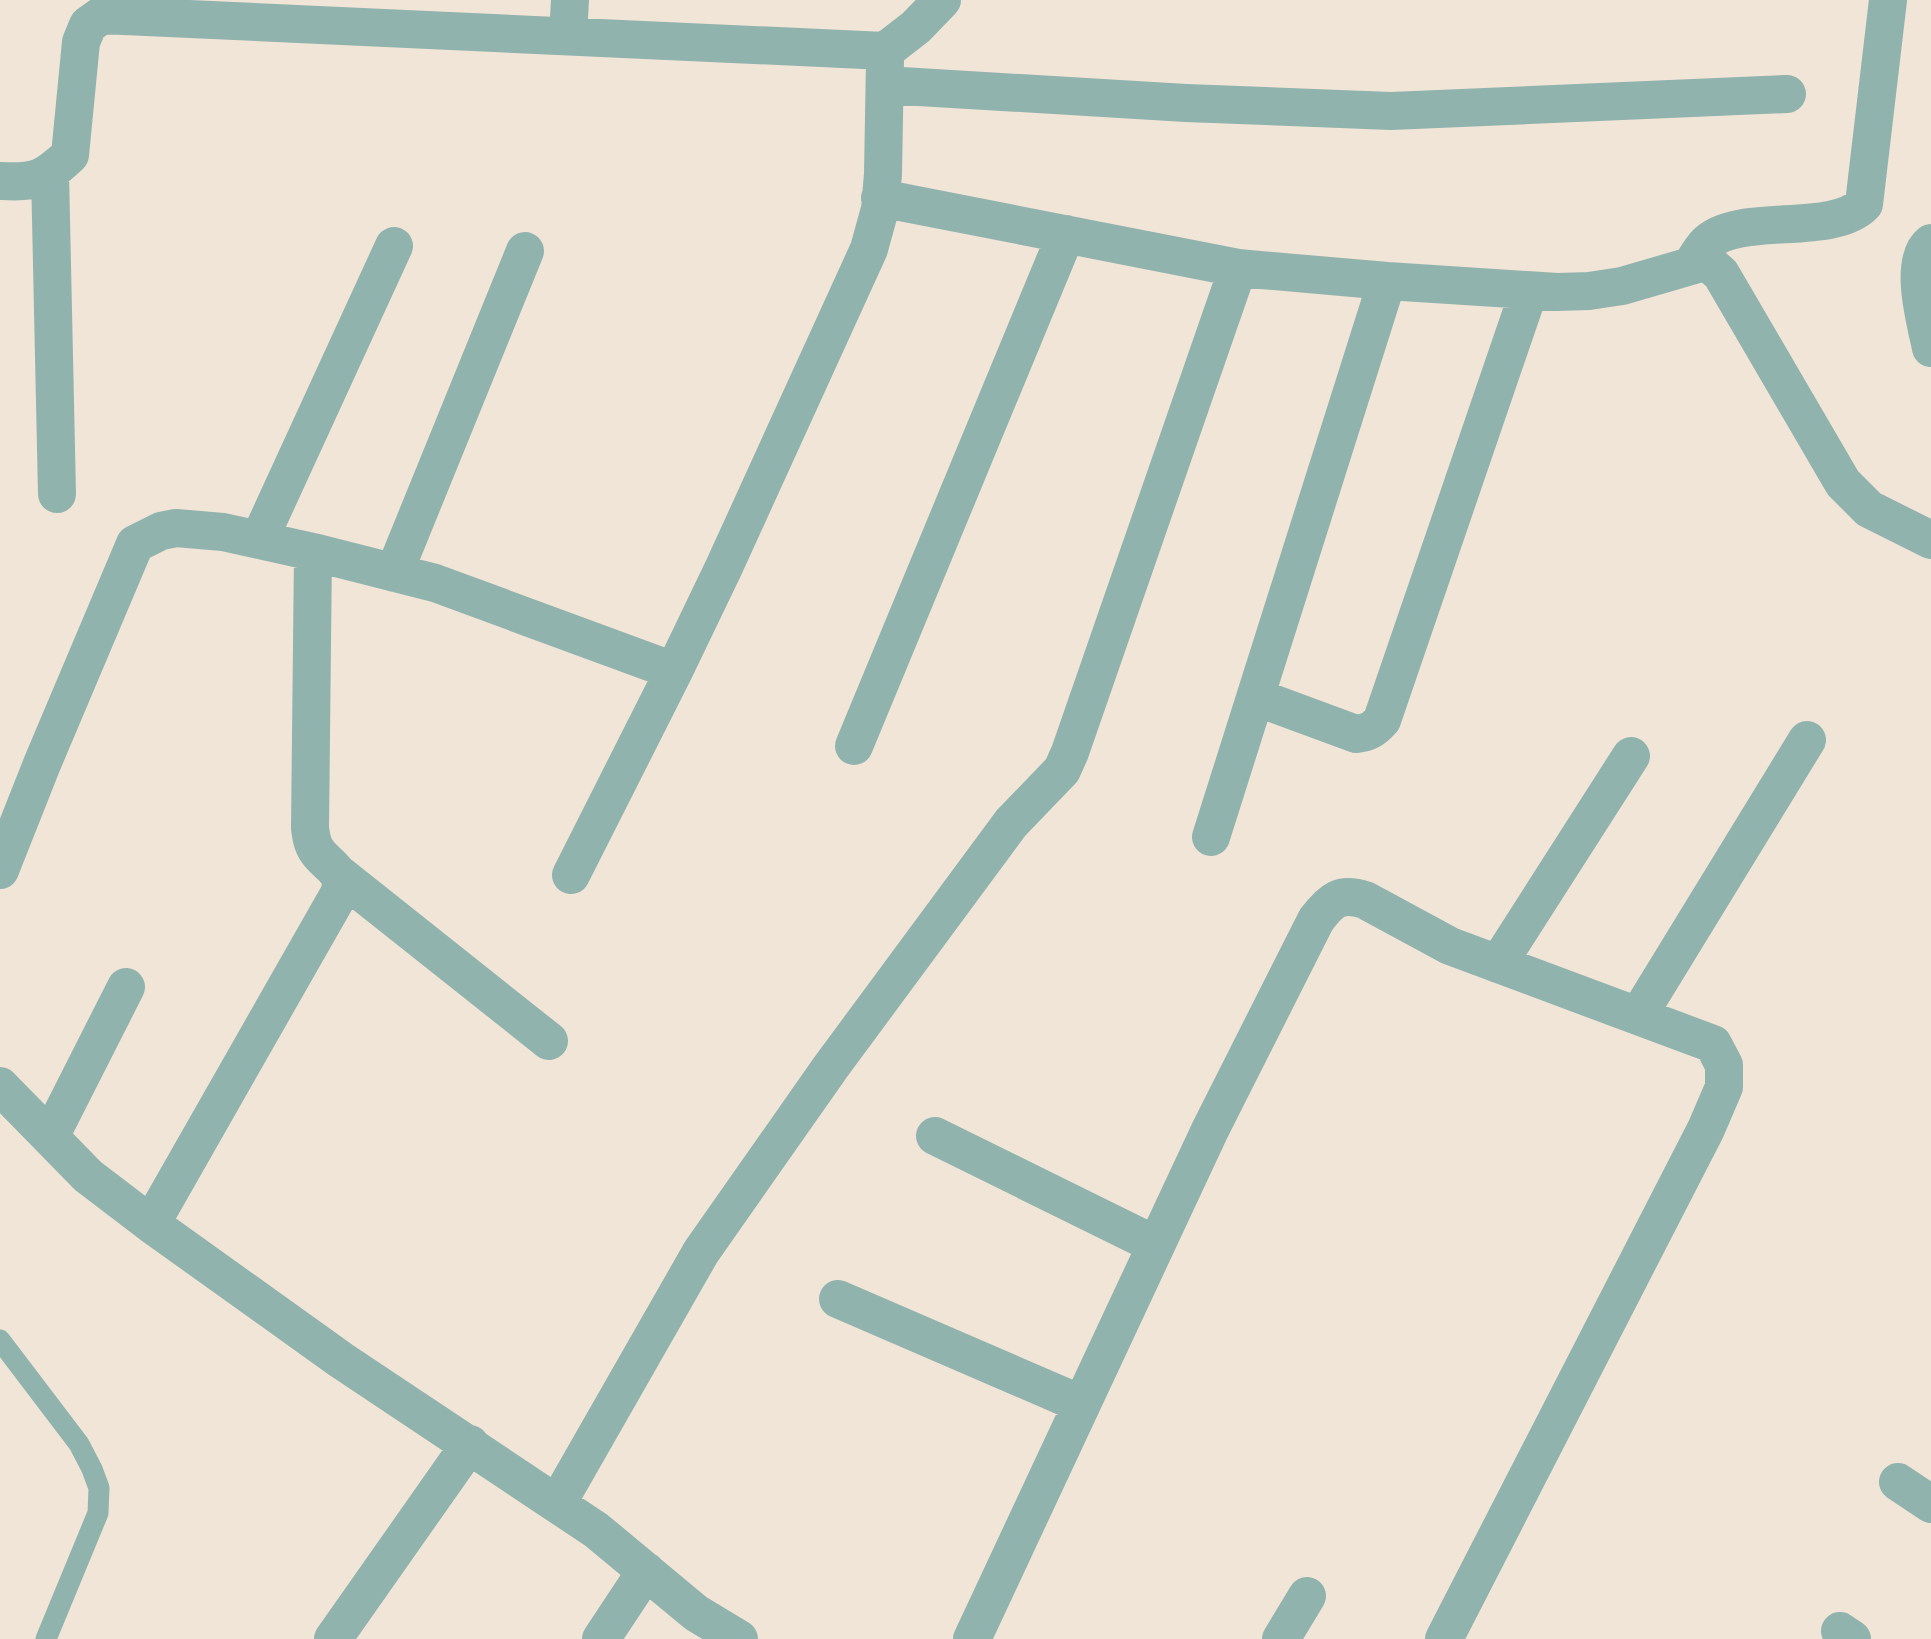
<svg xmlns="http://www.w3.org/2000/svg" width="1931" height="1639" font-family="Inter,sans-serif">
<rect width="100%" height="100%" fill="#f1e5d7"/>
<g fill="none" stroke-linecap="round" stroke-linejoin="round">
<!-- service -->
<path stroke="#91b3ae" stroke-width="21" d="M0,1340L79,1444L92,1469L99,1488L98,1513L46,1639"/>
<!-- minor -->
<path stroke="#91b3ae" stroke-width="38" d="M568,36L570,0
M885,85L1186,103L1391,111L1787,94
M50,173L57,494
M0,181C36,183 44,179 70,155L81,42L88,25L102,15L885,51L916,27L942,0
M880,198L1238,268L1387,281L1557,292L1589,291L1622,286L1701,263L1712,266L1721,274L1843,483L1869,509L1931,540
M1931,243C1908,261 1926,324 1931,348
M1691,266C1696,258 1701,249 1707,243C1739,212 1833,237 1864,204L1888,0
M259,540L394,246
M394,573L525,251
M1256,697L1356,734C1368,733 1374,729 1382,720L1529,291
M854,746L1066,234
M1211,837L1387,281
M0,870L42,764L135,544L161,531L176,528L223,532L313,552L435,583L674,671
M340,875L549,1041
M571,875L674,671L724,567L869,249L880,209L883,174L885,60
M1498,964L1631,756
M1638,1016L1807,740
M0,1086L88,1176L151,1224L341,1360L596,1530L696,1613L739,1639
M935,1136L1156,1245
M50,1137L126,987
M151,1224L339,894C346,870 329,868 317,851C312,844 311,836 310,828L313,552
M838,1299L1081,1404
M1898,1482L1931,1504
M557,1504L701,1252L830,1068L1011,823L1062,770L1070,752L1238,268
M1840,1631L1852,1639
M333,1639L470,1444
M601,1639L646,1571
M972,1639L1210,1130L1316,920C1331,900 1340,892 1365,900L1450,946L1713,1044L1724,1065V1087L1706,1129L1444,1639
M1281,1639L1307,1596"/>
</g>
</svg>
